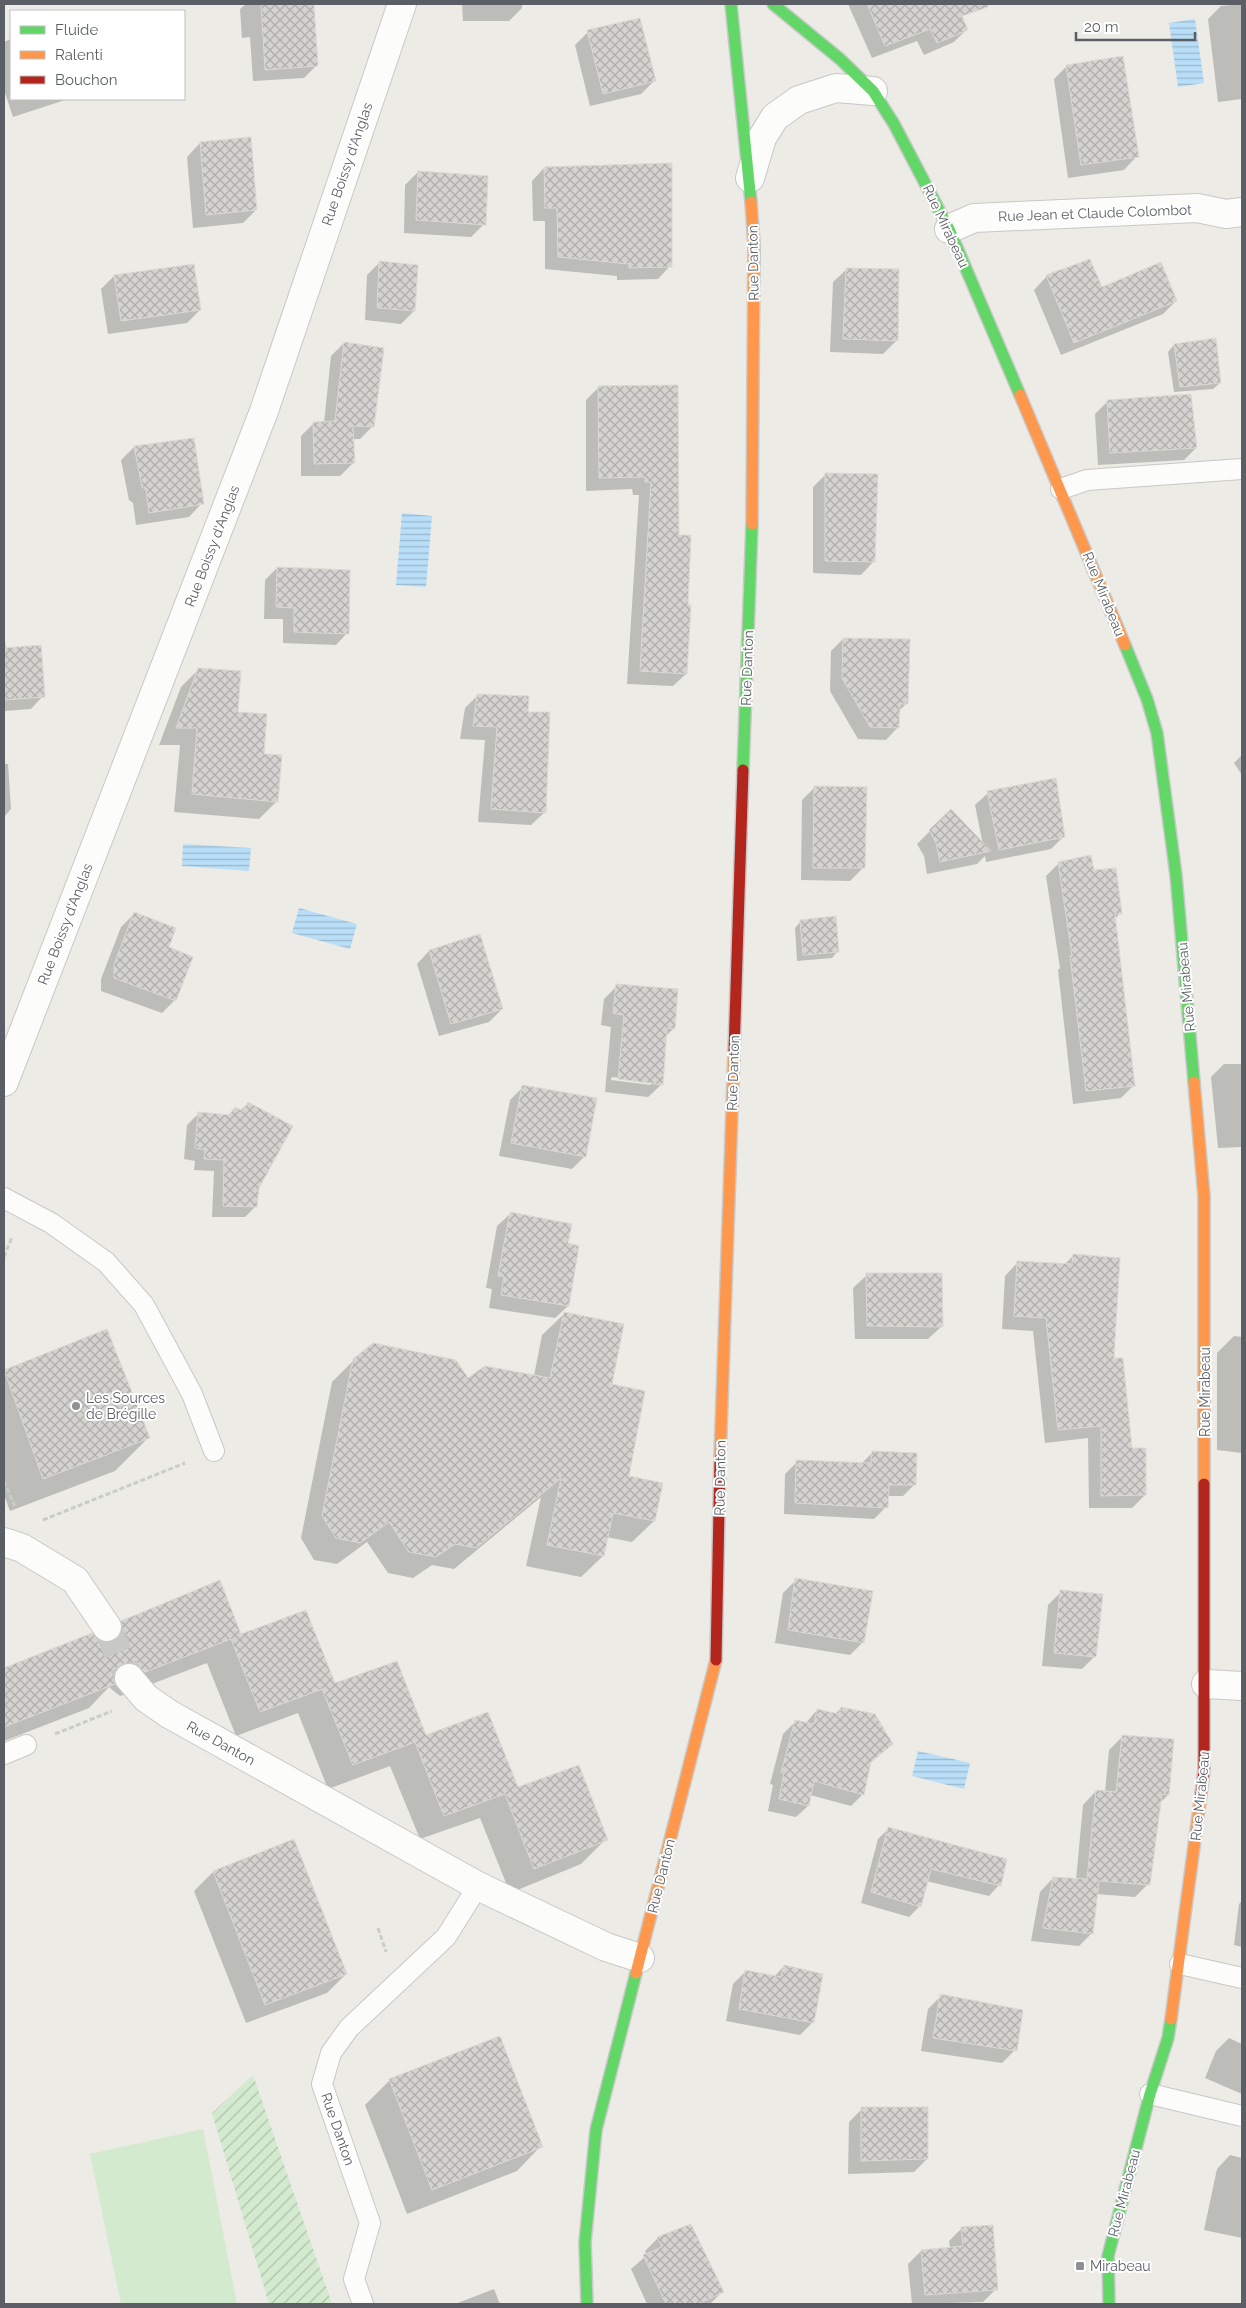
<svg xmlns="http://www.w3.org/2000/svg" width="1246" height="2308" font-family="Raleway,sans-serif">
<defs>
<pattern id="garden-furrows" width="10" height="10" patternUnits="userSpaceOnUse" patternTransform="scale(1.25)"><rect width="10" height="10" fill="#d3eacf"/><path d="M-1 1l2-2M0 10L10 0M9 11l2-2" fill="none" stroke="#aec1ac"/></pattern>
<pattern id="water-rules" width="6" height="5" patternUnits="userSpaceOnUse" patternTransform="scale(1.25)"><rect width="6" height="5" fill="#b9def8"/><path d="M0 2.5h6" fill="none" stroke="#99b7cc"/></pattern>
<pattern id="building-cross-hatch" width="8" height="8" patternUnits="userSpaceOnUse" patternTransform="scale(1.25)"><rect width="8" height="8" fill="#d4d3d0"/><path d="M0 0l8 8M0 8l8-8" fill="none" stroke="#afaeac"/></pattern>
</defs>
<rect width="100%" height="100%" fill="#ecebe6"/>
<!-- grass -->
<path fill="#d3eacf" d="M203,2129L237,2304H121L90,2154Z"/>
<!-- garden -->
<path fill="url(#garden-furrows)" d="M253,2075L332,2304H269L212,2113Z"/>
<!-- water -->
<path fill="url(#water-rules)" d="M1195,19L1204,83L1178,87L1169,23Z
M402,513L432,516L426,587L396,585Z
M183,844L251,848L249,871L182,866Z
M299,908L357,924L350,949L292,933Z
M918,1751L970,1763L964,1789L912,1776Z"/>
<!-- shadow -->
<path fill="#0003" fill-rule="evenodd" d="M246,4H312L316,66L304,78L253,81L250,37L242,38L240,9Z
M462,4H522V8L509,21H463Z
M848,4H956L967,29L954,42L924,55L917,41L872,58Z
M1242,4V99L1218,102L1208,19L1221,6Z
M588,32L654,81L641,94L590,106L575,45Z
M11,39V99H68L13,117L4,90V42Z
M1067,66L1137,156L1124,170L1068,178L1054,79Z
M250,139L256,210L243,223L193,228L187,157L200,143Z
M544,168L670,266L658,279L617,280V276L545,269V221H533L532,181Z
M418,172L484,224L471,237L404,233L405,185Z
M380,262L414,311L401,324L365,320L367,275Z
M847,269L896,341L883,354L830,352L833,282Z
M114,276L200,310L187,323L108,334L101,289Z
M1047,276L1101,288L1176,301L1163,314L1061,355L1034,290Z
M344,343L373,426L360,439H353V463L340,476H301V436L314,423H324L331,356Z
M1174,345L1220,383L1213,389L1174,392L1168,352Z
M677,386L678,536L686,674L673,686L627,684L639,495H633L632,489L586,491V400L598,388Z
M1107,402L1196,448L1184,460L1098,465L1095,414Z
M134,447L202,503L189,517L136,525L133,503L129,500L121,460Z
M826,474L874,561L861,575L813,573V487Z
M277,568L347,633L336,645L283,643V619H264L265,580Z
M4,632L6,649L43,696L31,709L4,711Z
M843,639L907,703L899,711L898,727L886,740L858,739L830,691L831,651Z
M199,669L237,713L263,755L277,801L259,819L174,812L180,745H159L181,687Z
M478,695L526,713L545,812L531,825L478,822L485,740L460,739L465,708Z
M1242,755V775L1234,763Z
M4,764H8L11,809L4,817Z
M815,787L863,868L850,881L801,880L802,800Z
M988,793L1064,836L1051,849L986,862L985,856L977,864L927,874L924,856L917,844L930,831L983,845L975,805Z
M1059,863L1093,871L1120,913L1115,919L1134,1085L1121,1098L1073,1104L1058,970L1060,968L1046,876Z
M134,914L167,948L175,1000L162,1013L101,991V979L121,927Z
M801,921L838,951L832,958L797,961L795,928Z
M429,951L502,1009L489,1022L439,1036L417,964Z
M617,986L674,1028L665,1037L662,1084L648,1097L605,1092L611,1027L601,1025L604,999ZM612,1077L651,1082V1085L611,1080Z
M1224,1064H1242V1147L1218,1148L1211,1077Z
M523,1087L585,1156L572,1169L499,1156L510,1100Z
M248,1103L258,1188L256,1206L245,1217H212L214,1171L194,1170L195,1161L184,1159L187,1125L198,1114L227,1116L235,1109L240,1111Z
M510,1214L567,1244L568,1306L555,1318L489,1308L492,1289L486,1288L497,1226Z
M1073,1256L1112,1360L1131,1449L1145,1495L1132,1508H1089L1088,1438L1045,1443L1033,1331L1002,1329L1005,1276L1018,1262L1064,1265Z
M867,1275L942,1326L928,1339H855L853,1288Z
M564,1314L610,1385L627,1477L661,1484L654,1521L632,1542L606,1537L603,1556L581,1577L526,1566L541,1497L454,1569L432,1565L413,1578L388,1573L367,1542L337,1564L314,1560L301,1538L332,1382L354,1360L468,1380L534,1376L542,1335Z
M107,1331L148,1438L115,1471L10,1511L4,1495V1372Z
M1234,1336L1242,1337V1453L1217,1450V1353Z
M872,1453L915,1484L903,1496H887L886,1507L874,1519L784,1514L785,1474L797,1462L861,1464Z
M796,1580L863,1642L850,1655L775,1643L783,1593Z
M1061,1592L1095,1656L1082,1669L1042,1666L1048,1605Z
M122,1622L240,1636L334,1685L606,1839L581,1864L510,1893L480,1818L420,1839L390,1766L328,1789L298,1713L236,1736L207,1663L120,1696L109,1687L89,1708L4,1741V1669L92,1634L101,1643Z
M841,1708L891,1744L869,1764L863,1794L851,1806L810,1795L808,1806L796,1817L768,1811L773,1785L770,1784L783,1734L795,1722L805,1724L817,1710L835,1714Z
M1122,1737L1168,1795L1160,1803L1148,1884L1135,1897L1096,1894L1092,1933L1079,1946L1031,1941L1040,1892L1053,1878L1076,1880L1083,1805L1096,1791L1105,1792L1109,1750Z
M889,1828L999,1885L989,1896L926,1881L920,1906L909,1917L861,1903L878,1839Z
M213,1872L346,1974L327,1993L246,2023L194,1891Z
M1242,1901V1947L1234,1945L1239,1904Z
M784,1966L813,2022L800,2035L726,2021L733,1984L746,1971L774,1977Z
M941,1996L979,2001L1015,2050L1002,2063L921,2051L928,2009Z
M1229,2038L1242,2044V2094L1205,2078L1216,2051Z
M390,2080L541,2146L517,2171L407,2214L365,2105Z
M862,2109L927,2159L914,2172L848,2174L849,2122Z
M1230,2155L1242,2158V2238L1204,2230L1217,2169Z
M962,2228L996,2289L983,2302L912,2304L908,2264L921,2251L950,2248L949,2241Z
M658,2238L722,2292L710,2304H647L631,2269L647,2255L645,2251Z
M494,2289L500,2304H455Z"/>
<!-- building -->
<path fill="url(#building-cross-hatch)" stroke="#dcd9d4" d="M261,4H314L318,66L265,70Z
M867,4H988V7L962,16L968,30L937,43L930,29L885,46Z
M640,18L656,81L603,94L587,30Z
M1123,56L1139,157L1081,165L1066,65Z
M251,137L257,210L206,215L200,142Z
M672,163V267L629,268V264L558,257L557,208H545L544,167Z
M418,171L488,176L486,225L416,220Z
M1090,259L1102,287L1161,262L1177,301L1074,343L1046,275Z
M379,261L418,265L415,311L377,308Z
M194,264L201,310L121,321L114,275Z
M846,268L899,269L898,341L843,339Z
M1216,338L1221,383L1180,387L1174,344Z
M344,342L384,348L374,427L353,426L355,463L314,464L313,422L335,421Z
M678,385L679,535H691L688,605H691L687,674L640,671L651,482H645V477L599,478L598,386Z
M1191,394L1197,448L1110,453L1107,400Z
M194,438L204,504L149,513L146,490L142,487L134,446Z
M825,473L878,474L875,562L825,561Z
M277,567L350,570L349,634L294,632V608L276,607Z
M843,638L910,639L908,704H900L899,728L870,727L842,678Z
M41,645L45,697L4,700V648Z
M198,668L241,671L238,712L267,714L264,754L282,755L278,802L192,794L197,728H176Z
M477,694L529,696L528,712H550L546,813L491,809L497,727L473,726Z
M1056,778L1065,837L999,850L987,791Z
M814,786L867,787L865,868H813Z
M951,809L991,851L940,862L936,843L929,830Z
M1091,855L1094,870L1116,868L1122,914H1115L1135,1086L1086,1091L1070,956H1072L1058,862Z
M134,912L176,928L169,947L193,957L176,1001L114,978V965Z
M836,916L839,952L803,955L800,920Z
M480,934L503,1009L451,1024L429,950Z
M616,984L678,989L675,1029L667,1028L663,1085L618,1079L624,1015L613,1013Z
M522,1085L597,1098L586,1157L511,1143Z
M248,1102L293,1126L259,1188L257,1207L223,1206L224,1160L204,1159L205,1150L195,1148L198,1112L229,1115L235,1107L243,1111Z
M510,1212L572,1224L568,1243L579,1246L569,1306L501,1295L504,1276H498Z
M1073,1254L1120,1258L1114,1358H1123L1132,1448H1146V1495L1101,1496V1426L1058,1430L1046,1318L1014,1316L1017,1261L1072,1264Z
M866,1273H942L943,1327L867,1326Z
M564,1312L624,1324L612,1384L645,1391L629,1476L663,1483L655,1521L613,1513L604,1556L547,1545L561,1478L476,1548L455,1544L436,1557L409,1552L389,1522L360,1543L336,1538L322,1516L353,1359L373,1343L456,1360L468,1378L485,1366L550,1378Z
M107,1329L150,1438L43,1479L4,1370Z
M872,1451L917,1453L916,1485H889L888,1508L795,1503L796,1460L871,1463Z
M795,1578L873,1591L864,1643L788,1630Z
M220,1580L241,1634L306,1610L335,1683L397,1661L426,1735L488,1712L518,1787L579,1765L608,1840L534,1869L505,1794L444,1816L415,1742L353,1765L322,1689L260,1712L231,1639L145,1672L135,1664L126,1663L119,1666L115,1672V1684L4,1727V1668L92,1633L101,1641L109,1642L115,1640L121,1633V1621Z
M1060,1590L1103,1594L1096,1657L1054,1653Z
M841,1707L875,1714L893,1744L871,1762L864,1795L814,1781L809,1806L779,1799L784,1773H781L795,1720L814,1724L817,1709L839,1714Z
M1122,1735L1174,1739L1169,1795L1162,1794L1150,1885L1099,1881L1093,1934L1043,1928L1053,1877L1087,1879L1096,1790L1116,1792Z
M888,1827L1007,1859L1001,1886L931,1869L921,1907L871,1892Z
M294,1839L347,1974L265,2005L213,1871Z
M784,1965L823,1974L814,2023L739,2009L745,1970L781,1977Z
M940,1994L1023,2010L1017,2051L933,2038Z
M500,2036L543,2147L432,2190L389,2079Z
M861,2107H928V2159L861,2161Z
M691,2224L724,2292L698,2304H666L643,2255L662,2247L657,2237Z
M993,2225L998,2290L925,2295L921,2250L963,2246L961,2227Z"/>
<g fill="none" stroke-linecap="round" stroke-linejoin="round">
<!-- street-tunnel -->
<path stroke="#c8c8c6" stroke-width="28" stroke-dasharray="28 14" stroke-linecap="butt" d="M107,1627L129,1678"/>
<!-- lane casing -->
<g stroke="#c8c8c7" stroke-width="22">
<path id="lane" d="M1061,489L1087,480L1242,469
M4,1198L51,1223L106,1262L144,1305L192,1394L214,1451
M4,1754L26,1745
M1180,1964L1242,1978
M1150,2094L1242,2116
M363,2304L354,2279L370,2223L322,2084L331,2053L349,2028L446,1937L478,1886"/>
</g>
<!-- street casing -->
<g stroke="#c8c8c7" stroke-width="30">
<path id="street" d="M750,178L762,138L775,117L799,100L836,88L873,91
M949,229L974,218L1197,208L1226,214L1242,212
M4,1082L264,411L402,4
M4,1542L22,1548L75,1580L107,1627
M129,1678L146,1698L169,1714L478,1886L606,1947L640,1958
M1206,1684L1242,1686"/>
</g>
<!-- fast casing -->
<g stroke="#c8c9c8" stroke-width="14">
<path id="fast" d="M731,4L751,202
M773,4L840,59L873,91L894,124L949,229L1020,395
M1125,645L1147,699L1157,733L1176,875L1194,1082
M743,770L752,524
M587,2304L585,2242L596,2130L636,1973
M1109,2304L1108,2256L1150,2094L1168,2038L1171,2019"/>
</g>
<!-- slow casing -->
<g stroke="#c8c9c8" stroke-width="14">
<path id="slow" d="M751,202L754,245L752,524
M1020,395L1125,645
M1194,1082L1204,1196V1484
M720,1459L734,1052
M636,1973L716,1660
M1171,2019L1201,1794"/>
</g>
<!-- jam casing -->
<g stroke="#c8c9c8" stroke-width="14">
<path id="jam" d="M734,1052L743,770
M716,1660L720,1459
M1201,1794L1204,1770V1484"/>
</g>
<!-- path -->
<path stroke="#c8cdca" stroke-width="3" stroke-dasharray="5 2.5" stroke-linecap="butt" d="M4,1257L12,1237
M4,1481L16,1509
M43,1520L185,1463
M55,1734L112,1711
M378,1928L386,1952"/>
<!-- lane -->
<use href="#lane" stroke="#fcfcfb" stroke-width="20"/>
<!-- street -->
<use href="#street" stroke="#fcfcfb" stroke-width="28"/>
<!-- fast -->
<use href="#fast" stroke="#63d668" stroke-width="11"/>
<!-- slow -->
<use href="#slow" stroke="#ff974d" stroke-width="11"/>
<!-- jam -->
<use href="#jam" stroke="#b3261e" stroke-width="11"/>
</g>
<!-- markers -->
<g fill="#8e9092" stroke="#fff" stroke-width="2">
<circle cx="76" cy="1406" r="5"/>
<rect x="1075" y="2261" width="10" height="10" rx="2.5"/>
</g>
<g text-anchor="middle" stroke-width="4" stroke-linejoin="round" paint-order="stroke">
<!-- street labels -->
<g font-size="14" fill="#5b5f65" stroke="#fff">
<text transform="translate(347 164) rotate(-71)" y="5">Rue Boissy d'Anglas</text>
<text transform="translate(1095 213) rotate(-2)" y="5">Rue Jean et Claude Colombot</text>
<text transform="translate(946 226) rotate(65)" y="5">Rue Mirabeau</text>
<text transform="translate(753 263) rotate(-91)" y="5">Rue Danton</text>
<text transform="translate(212 546) rotate(-69)" y="5">Rue Boissy d'Anglas</text>
<text transform="translate(1104 594) rotate(68)" y="5">Rue Mirabeau</text>
<text transform="translate(747 668) rotate(-88)" y="5">Rue Danton</text>
<text transform="translate(65 924) rotate(-69)" y="5">Rue Boissy d'Anglas</text>
<text transform="translate(1186 987) rotate(-95)" y="5">Rue Mirabeau</text>
<text transform="translate(733 1073) rotate(-88)" y="5">Rue Danton</text>
<text transform="translate(1205 1392) rotate(-90)" y="5">Rue Mirabeau</text>
<text transform="translate(720 1478) rotate(-89)" y="5">Rue Danton</text>
<text transform="translate(221 1743) rotate(29)" y="5">Rue Danton</text>
<text transform="translate(1200 1796) rotate(-84)" y="5">Rue Mirabeau</text>
<text transform="translate(661 1876) rotate(-76)" y="5">Rue Danton</text>
<text transform="translate(338 2129) rotate(71)" y="5">Rue Danton</text>
<text transform="translate(1124 2193) rotate(-75)" y="5">Rue Mirabeau</text>
</g>
<!-- poi labels -->
<g font-size="14" fill="#5b5f65" stroke="#fff" text-anchor="start">
<text x="86" y="1403">Les Sources<tspan x="86" dy="16">de Brégille</tspan></text>
<text x="1090" y="2271">Mirabeau</text>
</g>
</g>
<!-- border -->
<rect width="1246" height="2308" fill="none" stroke="#5b5f65" stroke-width="10"/>
<!-- legend -->
<rect x="10" y="10" width="175" height="90" fill="#ffffff" stroke="#bdbfc1"/>
<rect x="20" y="26" width="25" height="8" fill="#63d668" stroke="#bdbfc1"/>
<text x="55" y="35" font-size="15" fill="#5b5f65">Fluide</text>
<rect x="20" y="51" width="25" height="8" fill="#ff974d" stroke="#bdbfc1"/>
<text x="55" y="60" font-size="15" fill="#5b5f65">Ralenti</text>
<rect x="20" y="76" width="25" height="8" fill="#b3261e" stroke="#bdbfc1"/>
<text x="55" y="85" font-size="15" fill="#5b5f65">Bouchon</text>
<!-- scale -->
<path d="M1076 32v8h119v-8" fill="none" stroke="#5b5f65" stroke-width="2.5"/>
<text x="1084" y="32" font-size="15" fill="#5b5f65" stroke="#ffffff" stroke-width="4" paint-order="stroke">20 m</text>
</svg>
